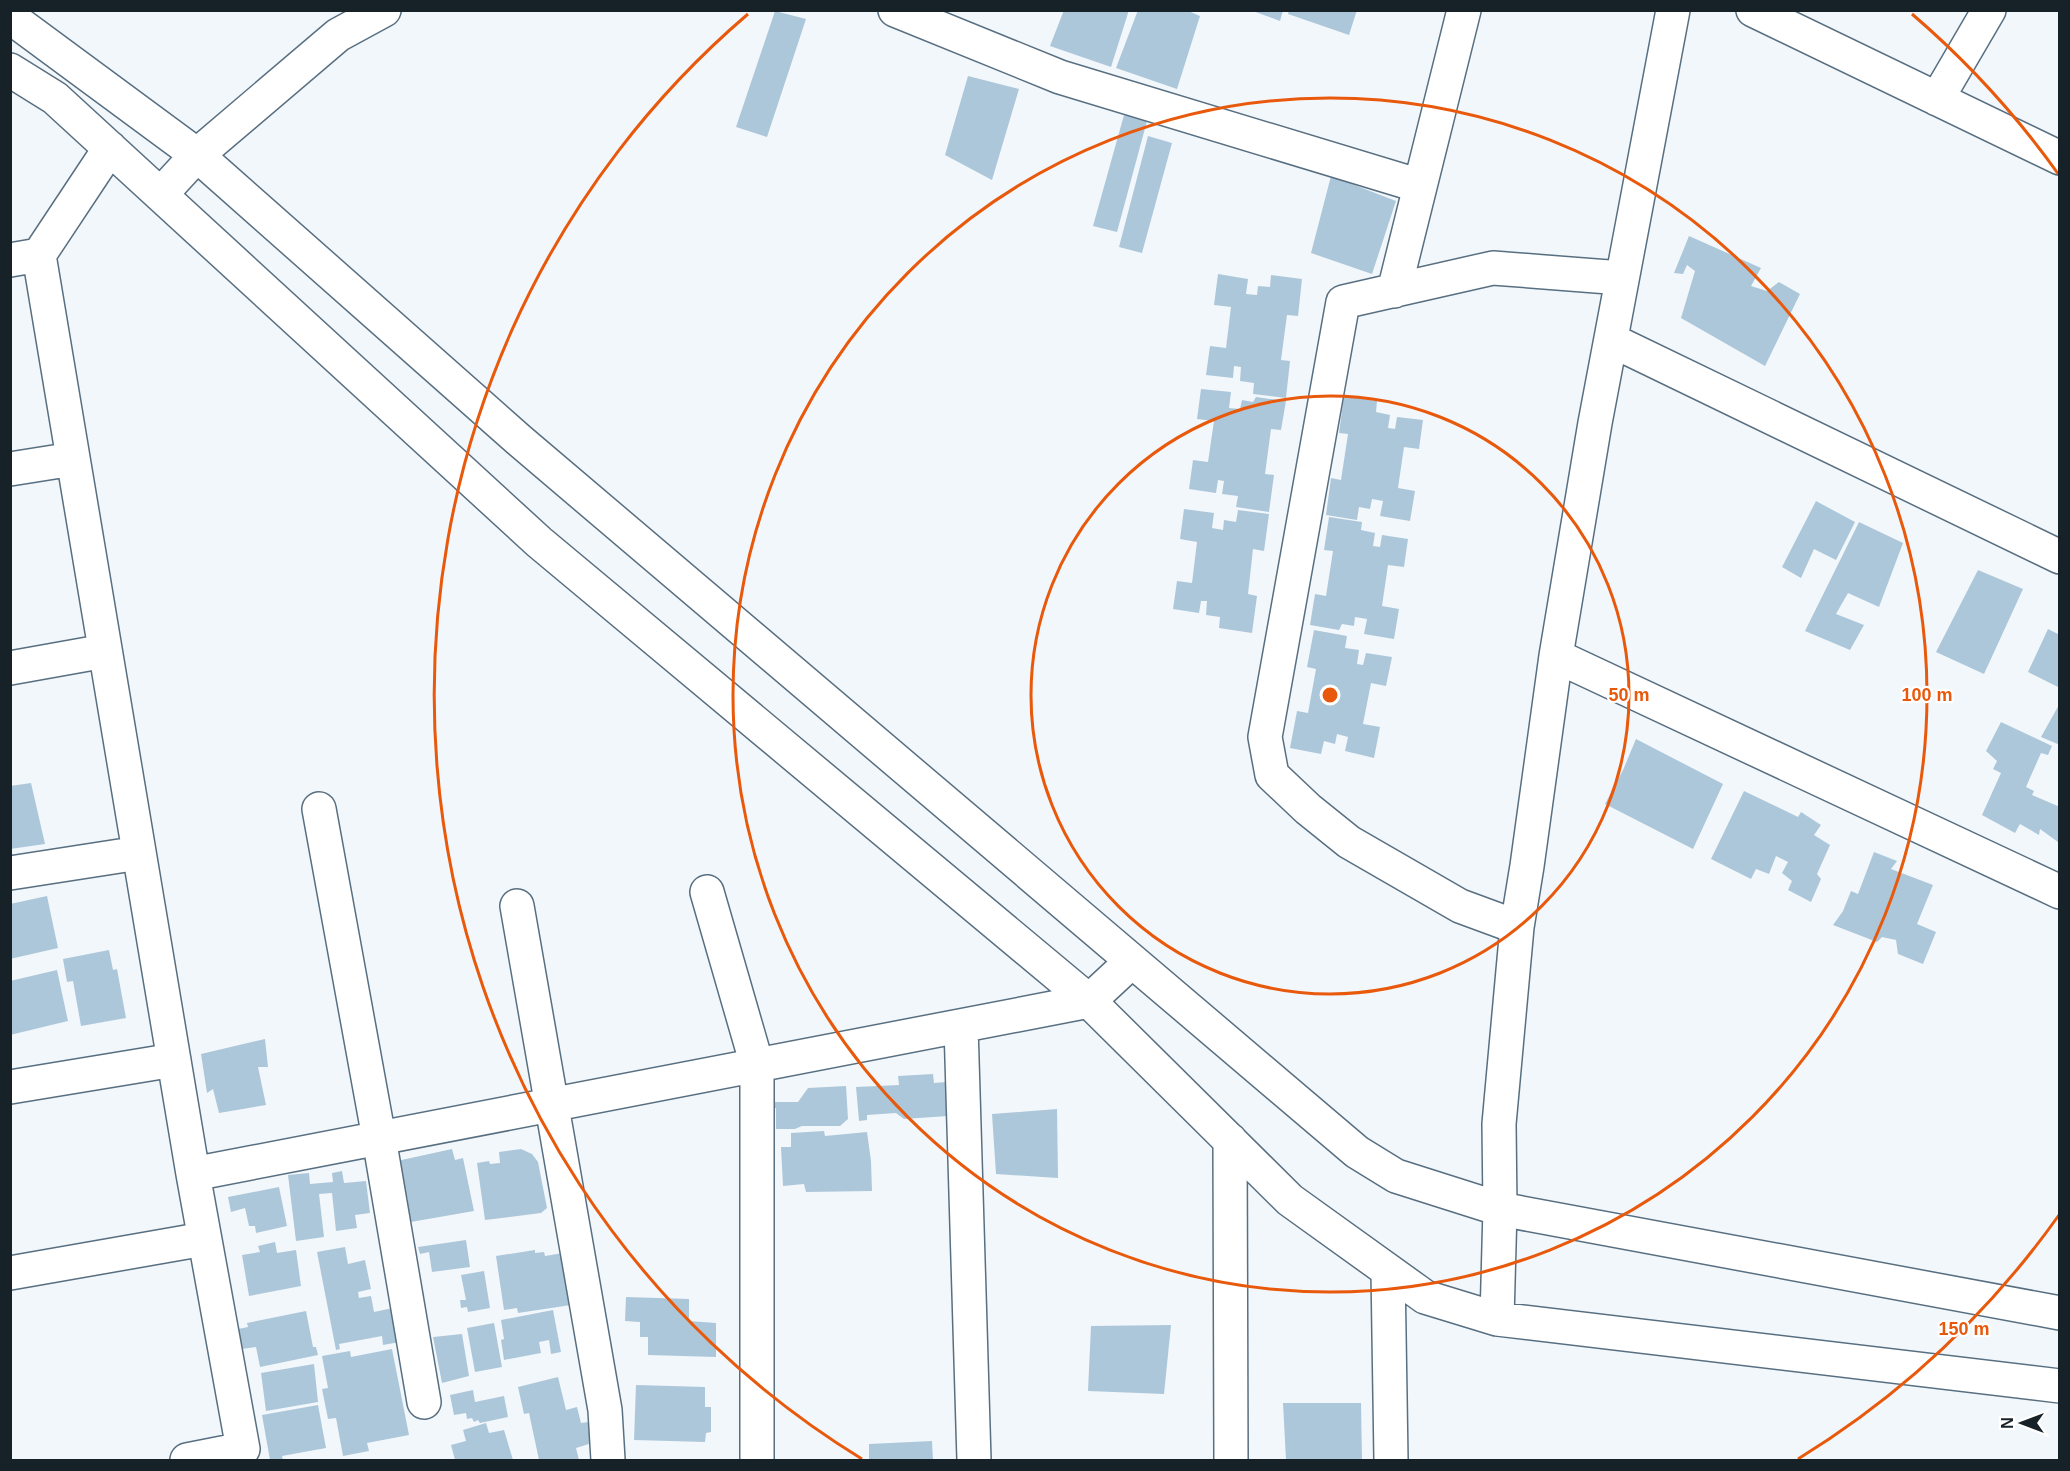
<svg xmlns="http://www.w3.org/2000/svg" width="2070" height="1471" font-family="Arial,sans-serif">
<rect width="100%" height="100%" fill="#f2f7fb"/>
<!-- building -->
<path fill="#adc7da" d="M1064,10H1129L1111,67L1050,46Z
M1138,10H1186L1200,16L1177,89L1116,68Z
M1250,10H1283L1280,21Z
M1289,10H1357L1349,35L1288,14Z
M775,11L806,19L767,137L736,127Z
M968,76L1019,89L992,180L945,155Z
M1124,115L1147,121L1117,232L1093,226Z
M1148,136L1172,143L1142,253L1119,247Z
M1331,176L1396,201L1372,274L1311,253Z
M1689,236L1761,268L1751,286L1767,291L1779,282L1800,294L1765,366L1681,318L1695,271L1687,265L1683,274L1674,273Z
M1218,274L1248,279L1246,294L1257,295L1258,286L1270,287L1271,275L1302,279L1298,316L1287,315L1281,360L1290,361L1286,398L1253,394L1254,383L1240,381L1241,367L1234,366L1233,378L1206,375L1210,346L1226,348L1231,307L1214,305Z
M1201,389L1231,392L1229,408L1240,409L1242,400L1253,402L1256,397L1286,401L1281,430L1271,429L1265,474L1274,475L1269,512L1236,507L1238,496L1222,494L1224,481L1218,480L1216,493L1189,489L1193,460L1208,462L1214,421L1197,419Z
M1344,396L1377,401L1376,412L1390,415L1388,428L1395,429L1397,417L1423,420L1419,449L1404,447L1398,488L1415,491L1410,521L1380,516L1383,501L1372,499L1370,509L1359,507L1357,520L1326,515L1331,478L1341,480L1348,434L1339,433Z
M1816,501L1855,522L1836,560L1814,549L1801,578L1782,567Z
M1184,509L1214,513L1212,528L1223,530L1224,520L1236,522L1238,510L1269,514L1264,551L1253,549L1248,594L1257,596L1252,633L1219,628L1220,617L1206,615L1207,601H1201L1199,613L1173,609L1177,581L1192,583L1197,542L1180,539Z
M1329,517L1362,522L1361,530L1375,533L1373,546L1380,547L1382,535L1408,539L1404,567L1388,565L1382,606L1399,609L1394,639L1364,634L1367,619L1355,617L1354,626L1342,624L1339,630L1310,625L1315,594L1326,596L1333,551L1324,550Z
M1859,522L1903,543L1879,607L1848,593L1836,614L1864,625L1850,650L1805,631Z
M1978,570L2023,589L1984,674L1936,652Z
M2048,629L2060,635V688L2028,672Z
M1314,630L1347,636L1345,648L1359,650L1357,664L1363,665L1366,653L1392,657L1386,686L1371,683L1363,724L1380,727L1374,758L1345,751L1348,737L1337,734L1335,744L1324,741L1321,754L1290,748L1297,711L1308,713L1316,669L1307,667Z
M2060,703V745L2041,737Z
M2001,722L2052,746L2048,755L2041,753L2026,787L2034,791L2032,795L2060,807L2058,842L2040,829L2039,835L2020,824L2015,833L1982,815L2001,773L1993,769L1997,761L1986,751Z
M1636,739L1723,784L1693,849L1605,804L1623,770Z
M31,783L45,844L10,849V786Z
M1744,791L1798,817L1801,812L1821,825L1814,835L1830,845L1817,874L1821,879L1811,902L1788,890L1792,881L1782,873L1788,862L1776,856L1769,874L1756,869L1751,879L1711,859Z
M1874,852L1897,861L1891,869L1933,885L1917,924L1936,932L1923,964L1898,954L1896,940L1882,937L1877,942L1833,925L1843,911L1851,891L1858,894Z
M47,896L58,948L10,959V904Z
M109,950L113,970L117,969L126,1018L81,1026L73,981L67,982L63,959Z
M57,970L68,1021L10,1035V981Z
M265,1039L268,1067H258L266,1105L219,1113L213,1089L207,1093L201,1054Z
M933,1074L934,1083L946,1082L948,1116L904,1119L896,1113L867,1115V1120L859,1121L856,1087L899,1085L898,1076Z
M846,1086L848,1119L840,1126H802L795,1129H776V1108H772V1102H798L808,1088Z
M1057,1109L1058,1178L996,1174L992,1114Z
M824,1131L825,1136L867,1132L871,1161L872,1191L806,1192L804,1184L783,1186L781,1147H791V1133Z
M452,1149L455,1160L463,1158L474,1211L405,1223L401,1203L408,1200L397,1161Z
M521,1149L532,1154L538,1162L547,1208L541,1213L485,1220L477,1163L489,1161L490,1164L500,1163L499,1152Z
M342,1171L344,1183L366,1181L370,1213L355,1215L357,1228L336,1231L332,1193L319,1194L324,1237L296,1241L288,1175L309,1173L310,1184L333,1182L332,1173Z
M279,1187L287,1226L256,1233L255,1226H249L245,1208L231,1212L228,1197Z
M466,1240L470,1267L432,1272L429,1252L420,1254L418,1247Z
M275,1242L277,1253L296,1250L301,1286L249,1296L242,1255L260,1252L258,1246Z
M345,1247L348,1264L365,1260L371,1289L358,1292L359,1298L371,1296L374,1312L393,1308L400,1342L383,1345L382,1336L339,1344L340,1349L336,1350L317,1252Z
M535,1250V1253L544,1252L545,1256L563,1253L571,1305L518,1313L517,1308L504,1310L496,1256Z
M484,1271L490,1308L468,1312L467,1307L461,1308L460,1300H466L461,1275Z
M626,1297L689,1299V1321L716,1323V1357L648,1355V1337H640V1322L625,1321Z
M553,1310L561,1352L551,1354L549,1340L539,1342L541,1353L504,1360L501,1340L504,1339L501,1320Z
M306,1311L313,1347H316L318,1355L260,1367L256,1347L242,1349L238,1329L248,1327L247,1323Z
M494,1323L502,1367L475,1372L467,1328Z
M1171,1325L1164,1394L1088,1391L1091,1326Z
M462,1334L469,1376L442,1383L433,1337Z
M392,1349L409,1435L367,1443L369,1451L343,1456L336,1418L328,1419L322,1389L328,1388L322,1356L350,1351L351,1357Z
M314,1364L318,1402L266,1411L261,1373Z
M558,1377L566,1410L577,1407L581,1423L588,1422L592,1443L576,1448L579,1460H539L529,1413L524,1414L518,1387Z
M636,1385L705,1387V1407H711V1432L706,1433L705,1442L634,1440Z
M473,1390L475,1402L504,1396L508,1417L480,1423L478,1420L474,1422L472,1418L467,1419L466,1413L454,1415L450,1395Z
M1283,1403H1361L1362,1460H1286Z
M318,1405L326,1448L282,1456L283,1460H270L262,1415Z
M486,1423L489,1433L504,1430L513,1460H455L451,1445L466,1441L463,1430Z
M932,1441L933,1460H869V1444Z"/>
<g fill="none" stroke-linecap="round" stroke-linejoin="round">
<!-- minor casing -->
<g stroke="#586f81" stroke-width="36">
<path id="minor" d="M895,10L1060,77L1420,186
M1753,10L2060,158
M10,17L197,155L519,440L1357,1152L1396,1176L1500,1209L2060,1313
M10,70L55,98L539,542L1089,1001L1290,1200L1425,1297L1497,1319L2060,1386
M1937,99L1989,10
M161,194L197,155L338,35L384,10
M39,255L193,1174L243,1449L187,1460
M10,260L39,255L110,148
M1394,291L1464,10
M1611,340L2060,557
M10,469L73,459
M1556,656L2060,892
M10,668L105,651
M319,809L379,1138L424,1402
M10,873L139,853
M707,892L757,1065V1460
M517,906L605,1410L608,1460
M1517,927L1460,906L1349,842L1308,809L1272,775L1265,737L1343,302L1493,268L1622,278
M961,1026L974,1460
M10,1087L174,1060
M1230,1140L1231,1460
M193,1174L1089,1001L1132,961
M1388,1271L1391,1460
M10,1273L204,1239
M1497,1319L1500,1209L1499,1124L1517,927L1527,866L1556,656L1595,423L1673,10"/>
</g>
<!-- minor -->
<use href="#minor" stroke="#fff" stroke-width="33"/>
</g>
<!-- distance rings -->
<g fill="none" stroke="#e8590c" stroke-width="3">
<circle cx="1330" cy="695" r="299"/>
<circle cx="1330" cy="695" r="597"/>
<path d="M2059 1215A896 896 0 0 1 1798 1459M862 1459A896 896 0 0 1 748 14M1912 14A896 896 0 0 1 2059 175"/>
</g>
<circle cx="1330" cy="695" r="9" fill="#e8590c" stroke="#fff" stroke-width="3"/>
<g font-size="18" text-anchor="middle" font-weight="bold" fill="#e8590c" stroke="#fff" stroke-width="4.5" stroke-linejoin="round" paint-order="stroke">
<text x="1629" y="701">50 m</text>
<text x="1927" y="701">100 m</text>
<text x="1964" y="1335">150 m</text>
</g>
<!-- border -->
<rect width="2070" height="1471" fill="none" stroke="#172128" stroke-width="24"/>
<!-- north arrow -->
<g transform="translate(2022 1423) rotate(270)" stroke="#ffffff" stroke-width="4.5" paint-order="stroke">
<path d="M0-4.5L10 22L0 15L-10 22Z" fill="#172128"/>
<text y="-9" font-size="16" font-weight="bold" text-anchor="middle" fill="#172128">N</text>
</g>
</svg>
